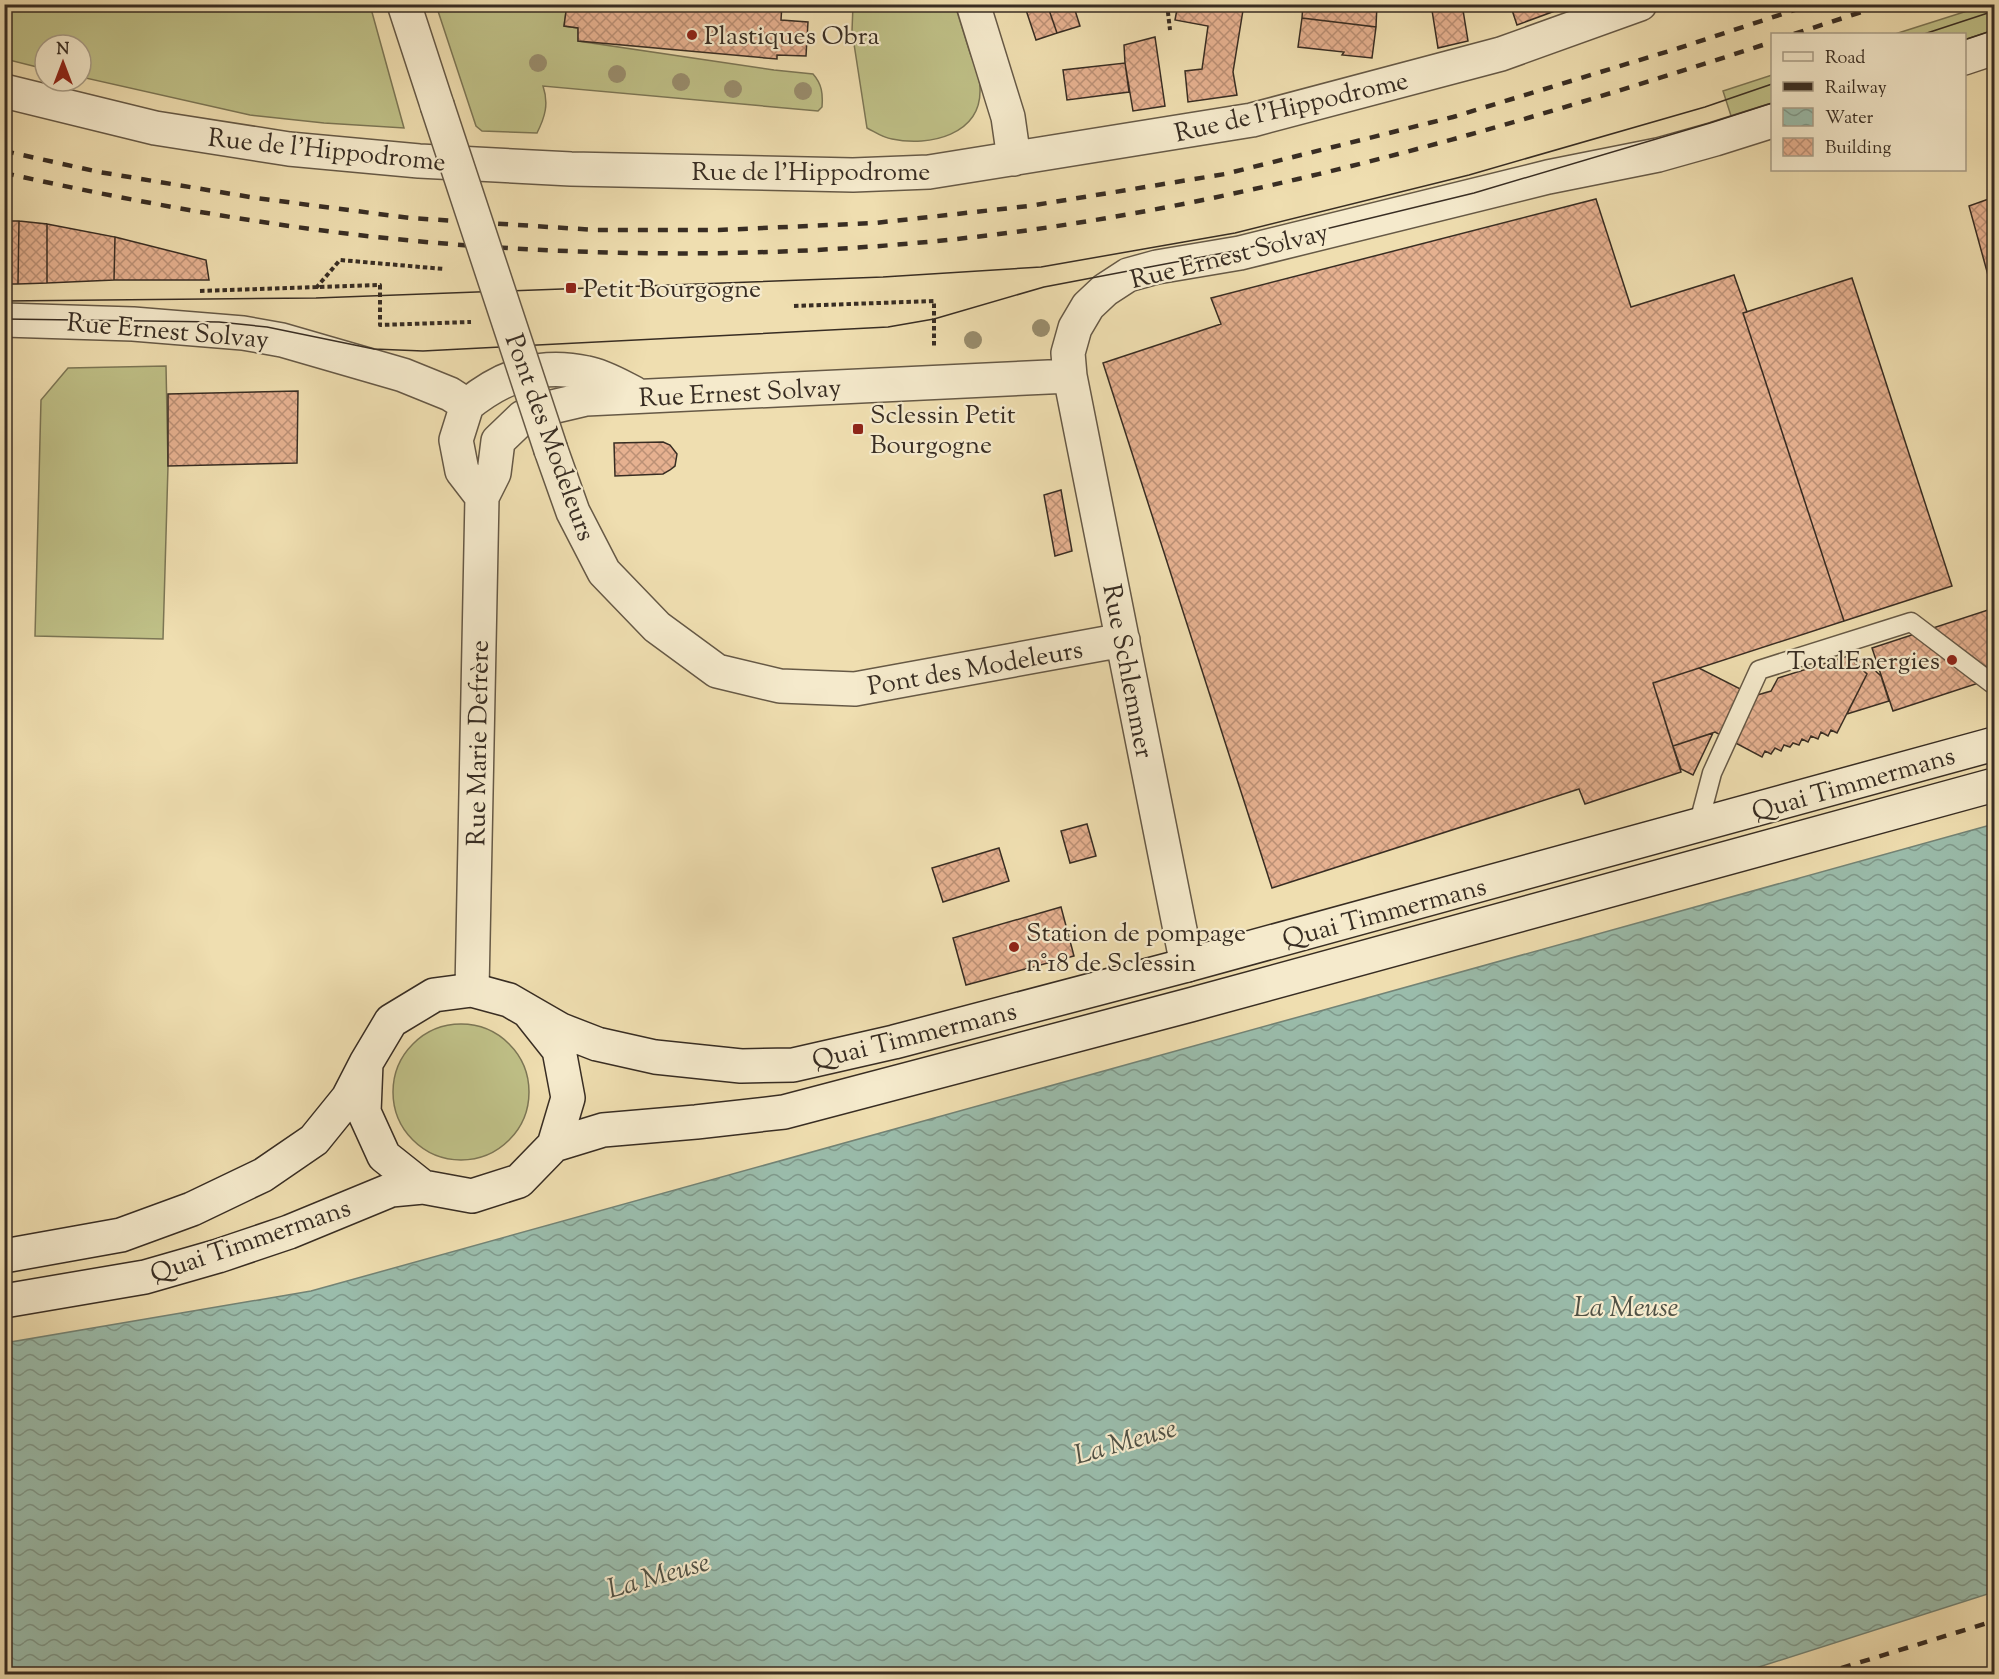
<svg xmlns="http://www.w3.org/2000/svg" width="1999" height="1679" font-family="'Sorts Mill Goudy',serif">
<defs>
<pattern id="water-waves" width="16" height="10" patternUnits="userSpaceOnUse" patternTransform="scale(1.5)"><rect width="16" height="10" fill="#9abcab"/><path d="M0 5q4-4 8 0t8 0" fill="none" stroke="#7f998b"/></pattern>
<pattern id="building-cross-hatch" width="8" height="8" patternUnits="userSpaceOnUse" patternTransform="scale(1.5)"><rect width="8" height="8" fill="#e6b190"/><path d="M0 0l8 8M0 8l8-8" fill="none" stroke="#bb9075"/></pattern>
</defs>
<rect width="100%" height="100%" fill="#efdeb0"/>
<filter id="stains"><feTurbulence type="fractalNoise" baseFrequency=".00333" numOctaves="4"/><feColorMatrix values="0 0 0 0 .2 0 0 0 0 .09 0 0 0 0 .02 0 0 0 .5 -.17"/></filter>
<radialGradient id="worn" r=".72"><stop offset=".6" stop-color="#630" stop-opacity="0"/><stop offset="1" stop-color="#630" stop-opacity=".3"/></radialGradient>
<!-- grass -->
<path fill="#bfc087" stroke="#7c7655" stroke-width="1.5" d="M5,4L370,5L404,128L324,123L250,115L81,77V45H45V69L5,59Z
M436,5H567L564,26L578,28V41L774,70L813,74C822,84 823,94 822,107L818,111L543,86C549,104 545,117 537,133L482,131L476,126Z
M853,5H955C960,21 965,37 970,53C974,64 980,75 980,88C982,135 929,147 892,139C883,138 875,132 867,128L852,31Z
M1986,5H1994V39L1965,49L1964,34H1895Z
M1772,75V112L1734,125L1723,91Z
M166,366L168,466L163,639L35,636L41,400L68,368Z
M393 1092a68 68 0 1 1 136 0a68 68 0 1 1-136 0Z"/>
<!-- water -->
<path fill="url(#water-waves)" stroke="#738375" stroke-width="1.5" d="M1994,824V1592L1737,1674H5V1343L311,1291Z"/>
<!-- building -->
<path fill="url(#building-cross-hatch)" stroke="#382d23" stroke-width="1.5" d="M567,4H782L781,20L808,22L806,56L777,55V59L578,41V28L564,26Z
M1024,4H1047L1057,33L1036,40Z
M1047,4H1073L1080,26L1057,33Z
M1178,4H1244L1233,72L1237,95L1188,102L1185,71L1202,69L1208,26L1175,20Z
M1303,4H1377L1376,27L1302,18Z
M1431,4H1462L1468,41L1438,48Z
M1510,4H1574L1517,25Z
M1302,18L1376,27L1372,58L1342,55L1344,52L1298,47Z
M1155,37L1165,106L1133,111L1125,63L1124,45Z
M1125,63L1129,92L1067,100L1063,70Z
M1994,197V297L1969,206Z
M1596,199L1631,307L1734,275L1747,312L1743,313L1844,621L1653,683L1681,772L1585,804L1579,789L1272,888L1103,363L1221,324L1211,298Z
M4,221H19L18,284H4Z
M19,221L47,224V283L18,284Z
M47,224L115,237L114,280L47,283Z
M115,237L206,260L209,280H114Z
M1852,278L1952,586L1844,621L1743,313Z
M298,391L297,463L168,466V394Z
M663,442L670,445L677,454L675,466L670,470L663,474L615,476L614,443Z
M1061,490L1072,551L1055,556L1044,495Z
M1994,608V678L1893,711L1872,648Z
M1848,656L1867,674L1837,733L1831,730L1828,736L1821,732L1818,739L1811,736L1808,742L1802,739L1799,745L1793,743L1790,747L1784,745L1781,751L1775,748L1771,754L1765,751L1762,757L1715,732L1673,746L1653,683L1699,668L1754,696L1771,691L1778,678Z
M1862,659L1881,676L1889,701L1847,714L1867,674L1853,661Z
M1713,733L1693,775L1681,769L1673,746Z
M1087,824L1096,856L1070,863L1061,831Z
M4,836H6L4,900Z
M999,848L1009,881L943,902L932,868Z
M1061,907L1074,956L966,985L953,938Z"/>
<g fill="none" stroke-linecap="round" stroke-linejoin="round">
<!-- lane casing -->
<g stroke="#665946" stroke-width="21">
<path id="lane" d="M1698,826L1712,773L1759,670L1911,622L1994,685"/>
</g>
<!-- street casing -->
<g stroke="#665946" stroke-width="36">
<path id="street" d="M404,4L437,105
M973,4L1008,117L1014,159
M1964,58L1994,48
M4,91L155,128L289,149L419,161L571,169L853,175L929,172L1252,120L1501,54L1640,4
M4,320L133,324L243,333L282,340L403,375L450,394L467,405L456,440L462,471L482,497
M467,405C504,375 540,363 587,373C603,376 620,386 634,393
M551,450L573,512L604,572L657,627L717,671L780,686L855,689L1123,640
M1187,965L1070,376L1068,353L1075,328L1088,306L1105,290L1128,275L1157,267L1240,253L1548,177L1658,155L1715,139L1772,121
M472,990L482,497L494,473L498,441L523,417L552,407L586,399L1070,376"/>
</g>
<!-- secondary casing -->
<g stroke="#382d23" stroke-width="36">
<path id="secondary" d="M528,1011L561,1030L597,1044L655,1057L741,1066L793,1065L894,1042L1187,965L1994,744
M554,1145L603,1130L696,1122L784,1112L1190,1005L1994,785
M4,1256L121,1235L192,1209L263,1175L314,1140L348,1098L366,1063L391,1021L434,995L472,990L509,1000L528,1011L559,1050L568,1098L554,1145L519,1181L472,1196L423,1187L384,1156L364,1112L366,1063
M4,1301L145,1277L218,1256L289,1232L391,1190L423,1187"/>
</g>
<!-- path -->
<path stroke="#382d23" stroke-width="4" stroke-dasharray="4.5 3" stroke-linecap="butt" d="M1167,4L1170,30
M316,288L340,260L444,269
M200,291L380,285V325L471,322
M794,306L934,301V347"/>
<!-- lane -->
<use href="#lane" stroke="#f5eacc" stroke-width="18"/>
<!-- street -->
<use href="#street" stroke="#f5eacc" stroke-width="33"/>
<!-- secondary -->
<use href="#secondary" stroke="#f5eacc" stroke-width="33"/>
<!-- tram -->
<path stroke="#382d23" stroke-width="1.5" d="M1924,34L1994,11
M1964,40L1994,30
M4,301L316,298L883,277L1041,267L1235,233L1469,175L1705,107L1772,84
M4,319L219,322L267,327L374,349L423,351L888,327L934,319L1044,287L1239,250L1474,193L1710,123L1772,103"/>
<!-- rail -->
<path stroke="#382d23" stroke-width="4.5" stroke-dasharray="10 10" stroke-linecap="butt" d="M1794,34L1886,4
M4,151L99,172L256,198L410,218L596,230H719L875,223L1029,206L1225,174L1453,117L1679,48L1813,4
M4,173C140,203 277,228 415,241C621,260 832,258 1037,229C1288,193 1532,120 1772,42
M1822,1674L1994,1621"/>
<!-- street-bridge casing -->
<g stroke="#665946" stroke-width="36" stroke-linecap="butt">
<path id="street-bridge" d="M437,105L551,450"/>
</g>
<!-- street-bridge -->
<use href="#street-bridge" stroke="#f5eacc" stroke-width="33"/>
</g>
<!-- trees -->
<g fill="#998d6d">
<circle cx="538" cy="63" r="9"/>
<circle cx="617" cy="74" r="9"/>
<circle cx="681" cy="82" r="9"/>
<circle cx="733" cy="89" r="9"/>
<circle cx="803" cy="91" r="9"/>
<circle cx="1041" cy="328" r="9"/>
<circle cx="973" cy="340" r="9"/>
</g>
<!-- markers -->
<g fill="#8f2418" stroke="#f5eacc" stroke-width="2">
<circle cx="692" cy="35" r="6"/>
<rect x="565" y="282" width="12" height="12" rx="3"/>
<rect x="852" y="423" width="12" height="12" rx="3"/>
<circle cx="1952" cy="660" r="6"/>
<circle cx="1014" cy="947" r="6"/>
</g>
<g text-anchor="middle" stroke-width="4.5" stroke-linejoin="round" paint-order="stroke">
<!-- poi labels -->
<g font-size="26" fill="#382d23" stroke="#f5eacc" text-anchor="start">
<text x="704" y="44">Plastiques Obra</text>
<text x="583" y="297">Petit Bourgogne</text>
<text x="870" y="423">Sclessin Petit<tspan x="870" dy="30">Bourgogne</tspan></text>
<text x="1940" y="669" text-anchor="end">TotalEnergies</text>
<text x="1026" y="941">Station de pompage<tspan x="1026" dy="30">n°18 de Sclessin</tspan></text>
</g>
<!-- street labels -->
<g font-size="26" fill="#382d23" stroke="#f5eacc">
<text transform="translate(1291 106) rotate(-13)" y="9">Rue de l'Hippodrome</text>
<text transform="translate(327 149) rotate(6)" y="9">Rue de l'Hippodrome</text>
<text x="811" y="180">Rue de l'Hippodrome</text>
<text transform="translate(1229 255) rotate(-14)" y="9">Rue Ernest Solvay</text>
<text transform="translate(168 330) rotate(5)" y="9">Rue Ernest Solvay</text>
<text transform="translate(740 392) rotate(-3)" y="9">Rue Ernest Solvay</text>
<text transform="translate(551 437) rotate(70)" y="9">Pont des Modeleurs</text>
<text transform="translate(975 667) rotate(-10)" y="9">Pont des Modeleurs</text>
<text transform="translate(1129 671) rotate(79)" y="9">Rue Schlemmer</text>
<text transform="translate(477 743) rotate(-89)" y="9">Rue Marie Defrère</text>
<text transform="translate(1853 783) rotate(-16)" y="9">Quai Timmermans</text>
<text transform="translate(1384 912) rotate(-15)" y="9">Quai Timmermans</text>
<text transform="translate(914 1035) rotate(-14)" y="9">Quai Timmermans</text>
<text transform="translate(250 1240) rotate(-19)" y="9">Quai Timmermans</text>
</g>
<!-- water labels -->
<g font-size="27" font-style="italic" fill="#505145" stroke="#f5eacc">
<text x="1626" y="1316">La Meuse</text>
<text transform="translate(1125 1441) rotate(-16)" y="9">La Meuse</text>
<text transform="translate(658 1575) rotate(-16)" y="9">La Meuse</text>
</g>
</g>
<!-- margin -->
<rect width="1999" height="1679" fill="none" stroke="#efdeb0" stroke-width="24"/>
<rect x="6" y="6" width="1987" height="1667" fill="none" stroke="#382d23" stroke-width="3"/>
<rect x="12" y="12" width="1975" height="1655" fill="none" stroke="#382d23" stroke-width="1.5"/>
<!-- legend -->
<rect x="1771" y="33" width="195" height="138" fill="#f5eacc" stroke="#a99e88" stroke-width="1.5"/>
<rect x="1783" y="52" width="30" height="9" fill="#f5eacc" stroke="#a99e88" stroke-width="1.5"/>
<text x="1825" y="63" font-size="18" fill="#382d23">Road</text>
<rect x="1783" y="82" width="30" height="9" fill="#382d23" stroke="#a99e88" stroke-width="1.5"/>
<text x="1825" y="93" font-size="18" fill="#382d23">Railway</text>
<rect x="1783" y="108" width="30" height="18" fill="url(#water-waves)" stroke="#a99e88" stroke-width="1.5"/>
<text x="1825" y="123" font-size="18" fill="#382d23">Water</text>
<rect x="1783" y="138" width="30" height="18" fill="url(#building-cross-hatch)" stroke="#a99e88" stroke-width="1.5"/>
<text x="1825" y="153" font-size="18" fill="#382d23">Building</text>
<!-- north arrow -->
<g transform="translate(63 63)"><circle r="28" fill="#f5eacc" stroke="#a99e88" stroke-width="1.5"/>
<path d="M0-4.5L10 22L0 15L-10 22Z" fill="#8f2418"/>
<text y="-9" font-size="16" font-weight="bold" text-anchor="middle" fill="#382d23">N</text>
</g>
<rect width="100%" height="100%" filter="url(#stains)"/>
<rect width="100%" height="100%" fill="url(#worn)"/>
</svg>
